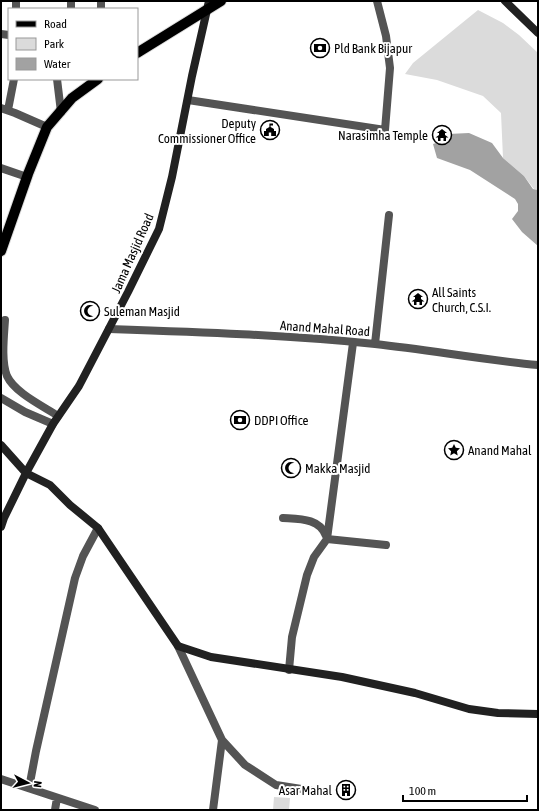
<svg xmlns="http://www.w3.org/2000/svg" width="539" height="811" font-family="'Asap Condensed',sans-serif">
<rect width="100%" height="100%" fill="#fff"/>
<!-- green -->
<path fill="#dbdbdb" d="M478,10L503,23L519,35L538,53V190L534,189L524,176L503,158L501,113L483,96L437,80L405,74L413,63Z
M274,797L290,798L289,810H273Z"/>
<!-- water -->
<path fill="#a2a2a2" d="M469,133L492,143L503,158L524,176L533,189L538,190V246L522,232L512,219L518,211V204L515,199L470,170L437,158L433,144L439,142L448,134Z"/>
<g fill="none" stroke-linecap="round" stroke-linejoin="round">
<!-- primary casing -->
<g stroke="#dbdbdb" stroke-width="12">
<path id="primary" d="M137,53L221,1
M1,251L28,174L47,127L72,98L98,79"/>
</g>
<!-- street -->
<path stroke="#545454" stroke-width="8" d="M16,9V1
M71,9V1
M101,9V1
M1,34L9,35
M57,79L61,112
M188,100L385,130L390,68L386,36L377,1
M1,108L15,113L47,127
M8,110L14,79
M1,168L27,177
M5,320C4,336 1,362 7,376C15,393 43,406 58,416
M109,329C198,332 287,335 375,344C430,350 484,360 538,365
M375,344L389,215
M1,398L25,412L53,424
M283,518C299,519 320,518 326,536
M327,539L386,545
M178,646L222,740L213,810
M289,670L292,637L307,575L314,557L327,539L353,343
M222,740L245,765L276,785L314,791
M1,779L95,810
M29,788L36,751L75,578L83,556L98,528
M55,810L57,798"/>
<!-- secondary -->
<path stroke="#212121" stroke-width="8" d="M505,1L538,33
M1,445L26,473L50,485L70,505L98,528L178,646L211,657L342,677L415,693L469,709L498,713L538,714
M1,527L4,518L26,473L53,424L79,386L128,292L159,229L172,177L192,76L209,1"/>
<!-- primary -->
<use href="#primary" stroke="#000" stroke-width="10"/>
</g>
<!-- icons -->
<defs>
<g id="bank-ring" transform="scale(1)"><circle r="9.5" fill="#fff" stroke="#000" stroke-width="1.5"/><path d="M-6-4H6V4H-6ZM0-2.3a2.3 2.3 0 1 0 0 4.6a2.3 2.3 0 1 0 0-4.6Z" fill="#000"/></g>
<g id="civic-ring" transform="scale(1)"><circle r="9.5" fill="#fff" stroke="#000" stroke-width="1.5"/><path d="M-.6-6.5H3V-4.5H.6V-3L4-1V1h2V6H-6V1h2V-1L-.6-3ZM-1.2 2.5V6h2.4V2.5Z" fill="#000"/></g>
<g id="temple-ring" transform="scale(1)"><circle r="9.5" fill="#fff" stroke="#000" stroke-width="1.5"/><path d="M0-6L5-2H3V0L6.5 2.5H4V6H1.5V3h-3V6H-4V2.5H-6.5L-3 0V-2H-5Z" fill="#000"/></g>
<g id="mosque-ring" transform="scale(1)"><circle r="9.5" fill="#fff" stroke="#000" stroke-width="1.5"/><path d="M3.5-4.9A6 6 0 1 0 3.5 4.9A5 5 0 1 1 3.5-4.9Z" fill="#000"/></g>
<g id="sight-ring" transform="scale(1)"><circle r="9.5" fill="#fff" stroke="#000" stroke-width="1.5"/><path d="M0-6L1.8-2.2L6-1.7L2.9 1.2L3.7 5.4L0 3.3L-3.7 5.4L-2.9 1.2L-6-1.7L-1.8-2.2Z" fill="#000"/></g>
<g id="building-ring" transform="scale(1)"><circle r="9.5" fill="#fff" stroke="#000" stroke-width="1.5"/><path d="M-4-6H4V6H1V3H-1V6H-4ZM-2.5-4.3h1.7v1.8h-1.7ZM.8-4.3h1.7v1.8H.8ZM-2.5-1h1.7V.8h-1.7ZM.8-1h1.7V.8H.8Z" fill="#000"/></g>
</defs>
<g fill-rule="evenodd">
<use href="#bank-ring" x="320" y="48"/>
<use href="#civic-ring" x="270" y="130"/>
<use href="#temple-ring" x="442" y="135"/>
<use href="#temple-ring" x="418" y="299"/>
<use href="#mosque-ring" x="90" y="311"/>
<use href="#bank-ring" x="240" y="420"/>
<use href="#sight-ring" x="454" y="450"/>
<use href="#mosque-ring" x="291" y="468"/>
<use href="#building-ring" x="346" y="790"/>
</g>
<g text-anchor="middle" stroke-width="4" stroke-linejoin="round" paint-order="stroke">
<!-- poi labels -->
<g font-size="13" fill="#000" stroke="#fff" text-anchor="start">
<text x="334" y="53">Pld Bank Bijapur</text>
<text x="256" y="128" text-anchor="end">Deputy<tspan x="256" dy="15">Commissioner Office</tspan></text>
<text x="428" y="140" text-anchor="end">Narasimha Temple</text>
<text x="432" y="297">All Saints<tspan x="432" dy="15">Church, C.S.I.</tspan></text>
<text x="104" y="316">Suleman Masjid</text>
<text x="254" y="425">DDPI Office</text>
<text x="468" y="455">Anand Mahal</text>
<text x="305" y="473">Makka Masjid</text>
<text x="332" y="795" text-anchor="end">Asar Mahal</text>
</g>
<!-- street labels -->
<g font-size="13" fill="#000" stroke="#fff">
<text transform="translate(132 253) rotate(-66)" y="5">Jama Masjid Road</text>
<text transform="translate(325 328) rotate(4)" y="5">Anand Mahal Road</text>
</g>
</g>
<!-- border -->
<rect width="539" height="811" fill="none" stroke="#000000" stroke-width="4"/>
<!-- legend -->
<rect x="8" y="8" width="130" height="72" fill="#ffffff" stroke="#999999"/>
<rect x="16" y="21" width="20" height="6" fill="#000000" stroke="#999999"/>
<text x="44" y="28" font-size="12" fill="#000000">Road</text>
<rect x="16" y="38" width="20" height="12" fill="#dbdbdb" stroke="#999999"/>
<text x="44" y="48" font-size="12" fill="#000000">Park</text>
<rect x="16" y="58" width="20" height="12" fill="#a2a2a2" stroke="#999999"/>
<text x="44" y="68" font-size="12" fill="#000000">Water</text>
<!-- north arrow -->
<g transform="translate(28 783) rotate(97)" stroke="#ffffff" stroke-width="3" paint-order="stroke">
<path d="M0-3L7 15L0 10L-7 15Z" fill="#000000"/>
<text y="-6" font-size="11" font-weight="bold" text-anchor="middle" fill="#000000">N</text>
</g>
<!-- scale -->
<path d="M403 795v6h124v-6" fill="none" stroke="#000000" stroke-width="2"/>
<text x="409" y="795" font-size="12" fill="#000000" stroke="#ffffff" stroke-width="3" paint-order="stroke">100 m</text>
</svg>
